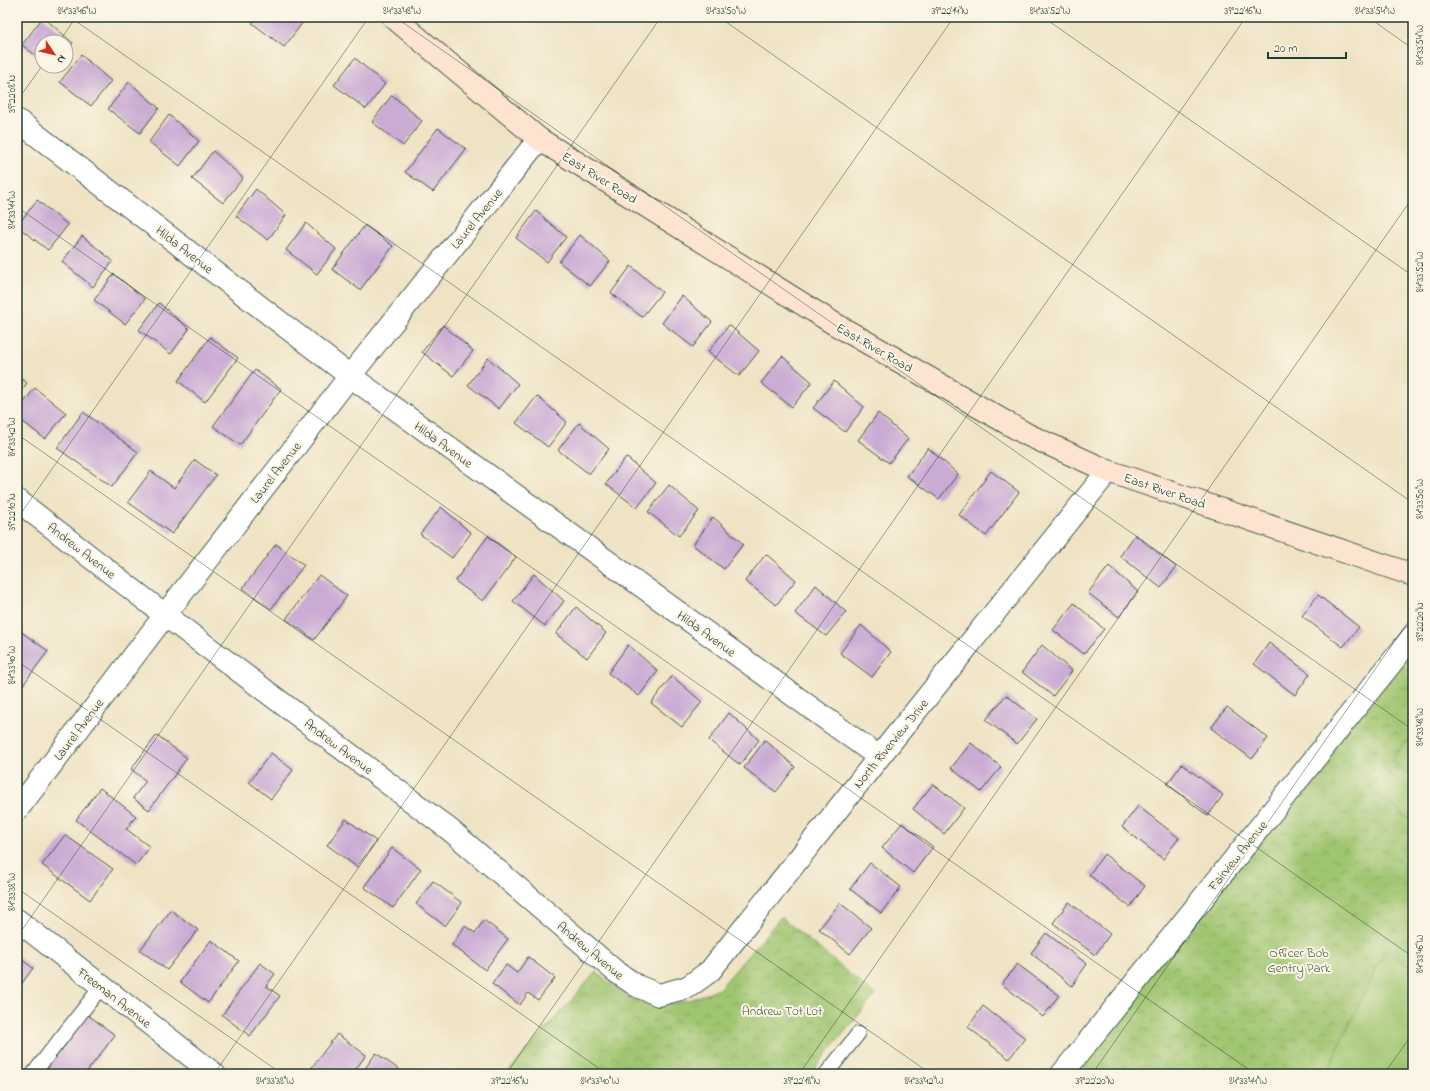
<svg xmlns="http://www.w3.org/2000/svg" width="1430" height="1091" font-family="'Indie Flower',sans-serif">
<defs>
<pattern id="park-crowns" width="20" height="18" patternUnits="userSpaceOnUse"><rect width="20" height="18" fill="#9fc570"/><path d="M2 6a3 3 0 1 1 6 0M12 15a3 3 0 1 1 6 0" fill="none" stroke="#81a15d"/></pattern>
</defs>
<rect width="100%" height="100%" fill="#fcf5e5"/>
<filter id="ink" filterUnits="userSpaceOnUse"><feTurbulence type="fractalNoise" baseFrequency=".025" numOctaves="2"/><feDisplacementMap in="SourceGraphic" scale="8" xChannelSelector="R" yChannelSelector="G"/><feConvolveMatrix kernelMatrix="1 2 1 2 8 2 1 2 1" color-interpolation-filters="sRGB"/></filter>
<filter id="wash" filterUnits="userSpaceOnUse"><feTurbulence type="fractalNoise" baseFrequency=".012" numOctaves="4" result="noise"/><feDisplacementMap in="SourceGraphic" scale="16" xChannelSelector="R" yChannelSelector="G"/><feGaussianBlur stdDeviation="0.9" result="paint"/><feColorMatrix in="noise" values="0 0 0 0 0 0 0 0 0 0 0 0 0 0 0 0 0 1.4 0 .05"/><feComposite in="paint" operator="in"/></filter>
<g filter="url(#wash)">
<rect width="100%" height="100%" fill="#efe3c4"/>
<!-- park -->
<path fill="url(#park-crowns)" stroke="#5f8152" d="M1413,636V1074H1062Z
M781,917L875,995L810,1074H506L596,972L627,997L658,1007L689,1000L719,989Z"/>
<!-- pitch -->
<path fill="#9fc570" stroke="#5f8152" d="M1406,741L1413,747V777L1391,760Z
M1383,769L1413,793V816L1410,820L1369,788Z
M1385,950L1413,969V1074H1328L1337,1049Z"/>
<g id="blocks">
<!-- building -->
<path fill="#caabd4" d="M17,17H25L17,28Z
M43,17L73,43L66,52V42H42V60L22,45Z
M257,17H297L303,22L284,47L252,23Z
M81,55L111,81L91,106L60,82Z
M355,58L385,84L366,109L334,85Z
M129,82L159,108L140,133L108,109Z
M392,95L422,121L403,146L372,122Z
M169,115L199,141L180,166L149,142Z
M438,128L466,149L433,192L405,172Z
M213,151L243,178L223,203L192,179Z
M17,186L23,191L17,198Z
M256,189L286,215L268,240L236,216Z
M37,200L68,225L48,250L17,226Z
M536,211L566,237L547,262L516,238Z
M306,223L336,249L317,274L286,250Z
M365,225L393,246L360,290L332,269Z
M580,235L610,261L590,286L559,262Z
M82,236L113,261L93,287L62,262Z
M631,266L662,292L642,317L611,293Z
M114,274L145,299L125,324L94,300Z
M682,296L712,322L693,347L662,323Z
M159,303L189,329L171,354L139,330Z
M443,325L473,351L453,376L422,352Z
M729,325L759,351L739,376L708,352Z
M210,337L238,358L205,402L178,381Z
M782,356L812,382L792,407L761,383Z
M488,358L518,384L499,409L468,385Z
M255,370L281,389L240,445L213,426Z
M17,375L27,383L17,396Z
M834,381L864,407L845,432L813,408Z
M35,388L66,413L45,439L17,417V411Z
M537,396L567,422L548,447L516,423Z
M83,412L138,452L112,487L57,448Z
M878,413L908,439L889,463L858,440Z
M579,423L609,449L589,474L558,450Z
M928,448L958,474L939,499L907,476Z
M626,457L656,483L637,508L606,484Z
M195,460L216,475L172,534L128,502L151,471L174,488Z
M991,471L1019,492L986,536L959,515Z
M669,485L699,511L679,536L648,512Z
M441,507L471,533L452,558L420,534Z
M713,517L743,544L724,569L693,545Z
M1135,535L1176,567L1161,588L1120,556Z
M488,536L516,557L483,601L455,581Z
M276,544L304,565L271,609L243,588Z
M766,554L796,580L776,605L745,581Z
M1109,566L1138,592L1119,617L1088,593Z
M534,574L564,601L545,626L513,601Z
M319,575L347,596L314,640L286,619Z
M816,585L846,612L826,636L795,613Z
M1318,595L1359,627L1343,647L1302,616Z
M1074,603L1104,629L1084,654L1053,630Z
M576,607L606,633L587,658L556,634Z
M861,625L891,652L872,677L840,653Z
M20,631L48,651L17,693V634Z
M1269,643L1310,674L1295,695L1254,664Z
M628,645L658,671L639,696L608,673Z
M1042,645L1072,671L1053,696L1022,672Z
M672,676L702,702L682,727L651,703Z
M1006,695L1037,719L1017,744L986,720Z
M1227,707L1268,738L1252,759L1211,728Z
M729,713L759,740L740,765L709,740Z
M157,735L187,758L149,810L133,798L146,781L131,769Z
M765,740L795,767L776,792L744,768Z
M971,743L1001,767L981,792L951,768Z
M271,753L293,770L271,799L249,782Z
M1182,764L1223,795L1208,816L1167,784Z
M933,784L964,808L944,834L913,809Z
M100,788L136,816L126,829L150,847L136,865L76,820Z
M1138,806L1179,838L1163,859L1122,827Z
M346,819L376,841L357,867L327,845Z
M902,823L933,847L913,873L882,848Z
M65,835L113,869L90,900L42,865Z
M392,848L421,869L393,908L364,887Z
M1104,854L1145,886L1130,907L1089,875Z
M870,863L901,887L881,913L850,889Z
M433,881L462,903L445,926L416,904Z
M1069,902L1110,934L1095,955L1053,923Z
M840,903L871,928L850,954L819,929Z
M171,910L198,930L167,970L140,950Z
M484,920L508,939L485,970L452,945L465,926L475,933Z
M1046,933L1087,964L1072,986L1031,953Z
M211,940L239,961L208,1003L180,982Z
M17,956L33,968L17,990Z
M528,957L555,978L538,1000L528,993L520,1005L492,984L506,965L517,973Z
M260,963L275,974L266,986L280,996L250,1036L222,1015Z
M1017,964L1059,995L1043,1017L1002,984Z
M983,1006L1025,1038L1009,1059L968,1027Z
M88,1015L115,1035L85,1074H53L47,1069Z
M337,1034L366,1055L352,1074H307Z
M376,1053L405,1074H361Z"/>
</g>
</g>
<g filter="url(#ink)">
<use href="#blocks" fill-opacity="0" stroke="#3e564a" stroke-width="1"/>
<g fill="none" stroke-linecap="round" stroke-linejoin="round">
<!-- lane casing -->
<g stroke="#3e564a" stroke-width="16">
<path id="lane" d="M33,1074L101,987
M826,1074L858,1034"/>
</g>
<!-- street casing -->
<g stroke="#3e564a" stroke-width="24">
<path id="street" d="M17,120L350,376L879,757
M17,500L165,615L450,830L615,971L637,986L659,995L688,987L710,971L879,757L1108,471
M17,810L165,615L350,376L539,139
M17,920L214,1074
M1062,1074L1413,636"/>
</g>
<!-- secondary casing -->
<g stroke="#3e564a" stroke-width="24">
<path id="secondary" d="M393,17L539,139L833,323L1028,435L1108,471L1413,575"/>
</g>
<!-- lane -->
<use href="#lane" stroke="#fff" stroke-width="14"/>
<!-- street -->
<use href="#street" stroke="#fff" stroke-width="22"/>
<!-- secondary -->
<use href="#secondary" stroke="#fde4d1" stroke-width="22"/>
</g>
</g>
<!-- ticks -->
<path fill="none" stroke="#1f3d34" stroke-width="1" stroke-opacity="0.45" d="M70,17L1413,957M395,17L1413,730M719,17L1413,503M1043,17L1413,276M1368,17L1413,49M59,42L76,17M17,101L42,66M17,207L1255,1074M17,434L931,1074M17,519L369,17M17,661L607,1074M17,888L282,1074M17,937L661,17M214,1074L954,17M506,1074L1246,17M799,1074L1413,197M1092,1074L1413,615M1384,1074L1413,1033"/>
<g text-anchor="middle" stroke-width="4" stroke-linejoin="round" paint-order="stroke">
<!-- street labels -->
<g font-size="13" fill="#1f3d34" stroke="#fcf5e5">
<text transform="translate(600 177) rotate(32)" y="5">East River Road</text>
<text transform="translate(476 218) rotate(-51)" y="5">Laurel Avenue</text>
<text transform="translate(185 249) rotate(38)" y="5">Hilda Avenue</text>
<text transform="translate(875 347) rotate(30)" y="5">East River Road</text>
<text transform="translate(444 444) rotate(36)" y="5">Hilda Avenue</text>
<text transform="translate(275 472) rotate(-52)" y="5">Laurel Avenue</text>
<text transform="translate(1165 490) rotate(19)" y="5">East River Road</text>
<text transform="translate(82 550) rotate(38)" y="5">Andrew Avenue</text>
<text transform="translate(707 633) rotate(36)" y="5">Hilda Avenue</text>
<text transform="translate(78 729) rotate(-53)" y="5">Laurel Avenue</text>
<text transform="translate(890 743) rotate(-51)" y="5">North Riverview Drive</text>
<text transform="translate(339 746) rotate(37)" y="5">Andrew Avenue</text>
<text transform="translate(1237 855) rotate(-51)" y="5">Fairview Avenue</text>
<text transform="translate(591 950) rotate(40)" y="5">Andrew Avenue</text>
<text transform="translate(115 997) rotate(38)" y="5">Freeman Avenue</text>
</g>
<!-- park labels -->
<g font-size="13" fill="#3f5f43" stroke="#fcf5e5">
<text x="1299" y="957">Officer Bob<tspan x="1299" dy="15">Gentry Park</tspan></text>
<text x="782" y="1015">Andrew Tot Lot</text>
</g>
</g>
<!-- margin -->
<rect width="1430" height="1091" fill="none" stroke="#fcf5e5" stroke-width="44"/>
<!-- north arrow -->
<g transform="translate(54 54) rotate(125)"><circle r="19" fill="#fcf5e5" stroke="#a4ab9e"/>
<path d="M0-3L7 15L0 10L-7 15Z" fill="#c8321e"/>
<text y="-6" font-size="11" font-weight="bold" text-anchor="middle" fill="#1f3d34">N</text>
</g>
<!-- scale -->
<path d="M1268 52v6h78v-6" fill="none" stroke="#1f3d34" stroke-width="2"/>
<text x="1274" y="52" font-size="12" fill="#1f3d34" stroke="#fcf5e5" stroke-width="3" paint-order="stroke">20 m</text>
<rect x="22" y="22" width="1386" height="1047" fill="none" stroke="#1f3d34" stroke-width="1.5"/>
<g font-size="10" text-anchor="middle" fill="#1f3d34">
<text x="77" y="14">84°33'46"W</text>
<text x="402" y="14">84°33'48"W</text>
<text x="726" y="14">84°33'50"W</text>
<text x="950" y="14">39°22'14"N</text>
<text x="1050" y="14">84°33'52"W</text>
<text x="1243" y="14">39°22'16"N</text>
<text x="1375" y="14">84°33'54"W</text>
<text transform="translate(1419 45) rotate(-90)" y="4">84°33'54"W</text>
<text transform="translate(11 94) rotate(-90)" y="4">39°22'08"N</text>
<text transform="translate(11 210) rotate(-90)" y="4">84°33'44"W</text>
<text transform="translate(1419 272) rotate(-90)" y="4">84°33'52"W</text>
<text transform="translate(11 437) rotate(-90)" y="4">84°33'42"W</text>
<text transform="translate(1419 499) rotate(-90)" y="4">84°33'50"W</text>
<text transform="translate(11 512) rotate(-90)" y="4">39°22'10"N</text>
<text transform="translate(1419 622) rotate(-90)" y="4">39°22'20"N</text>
<text transform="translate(11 665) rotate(-90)" y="4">84°33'40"W</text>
<text transform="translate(1419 727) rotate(-90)" y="4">84°33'48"W</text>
<text transform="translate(11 892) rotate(-90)" y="4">84°33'38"W</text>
<text transform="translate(1419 954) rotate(-90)" y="4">84°33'46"W</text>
<text x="275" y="1084">84°33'38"W</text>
<text x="510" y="1084">39°22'16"N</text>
<text x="600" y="1084">84°33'40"W</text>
<text x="802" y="1084">39°22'18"N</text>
<text x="924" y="1084">84°33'42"W</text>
<text x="1095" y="1084">39°22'20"N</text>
<text x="1248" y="1084">84°33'44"W</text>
</g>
</svg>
